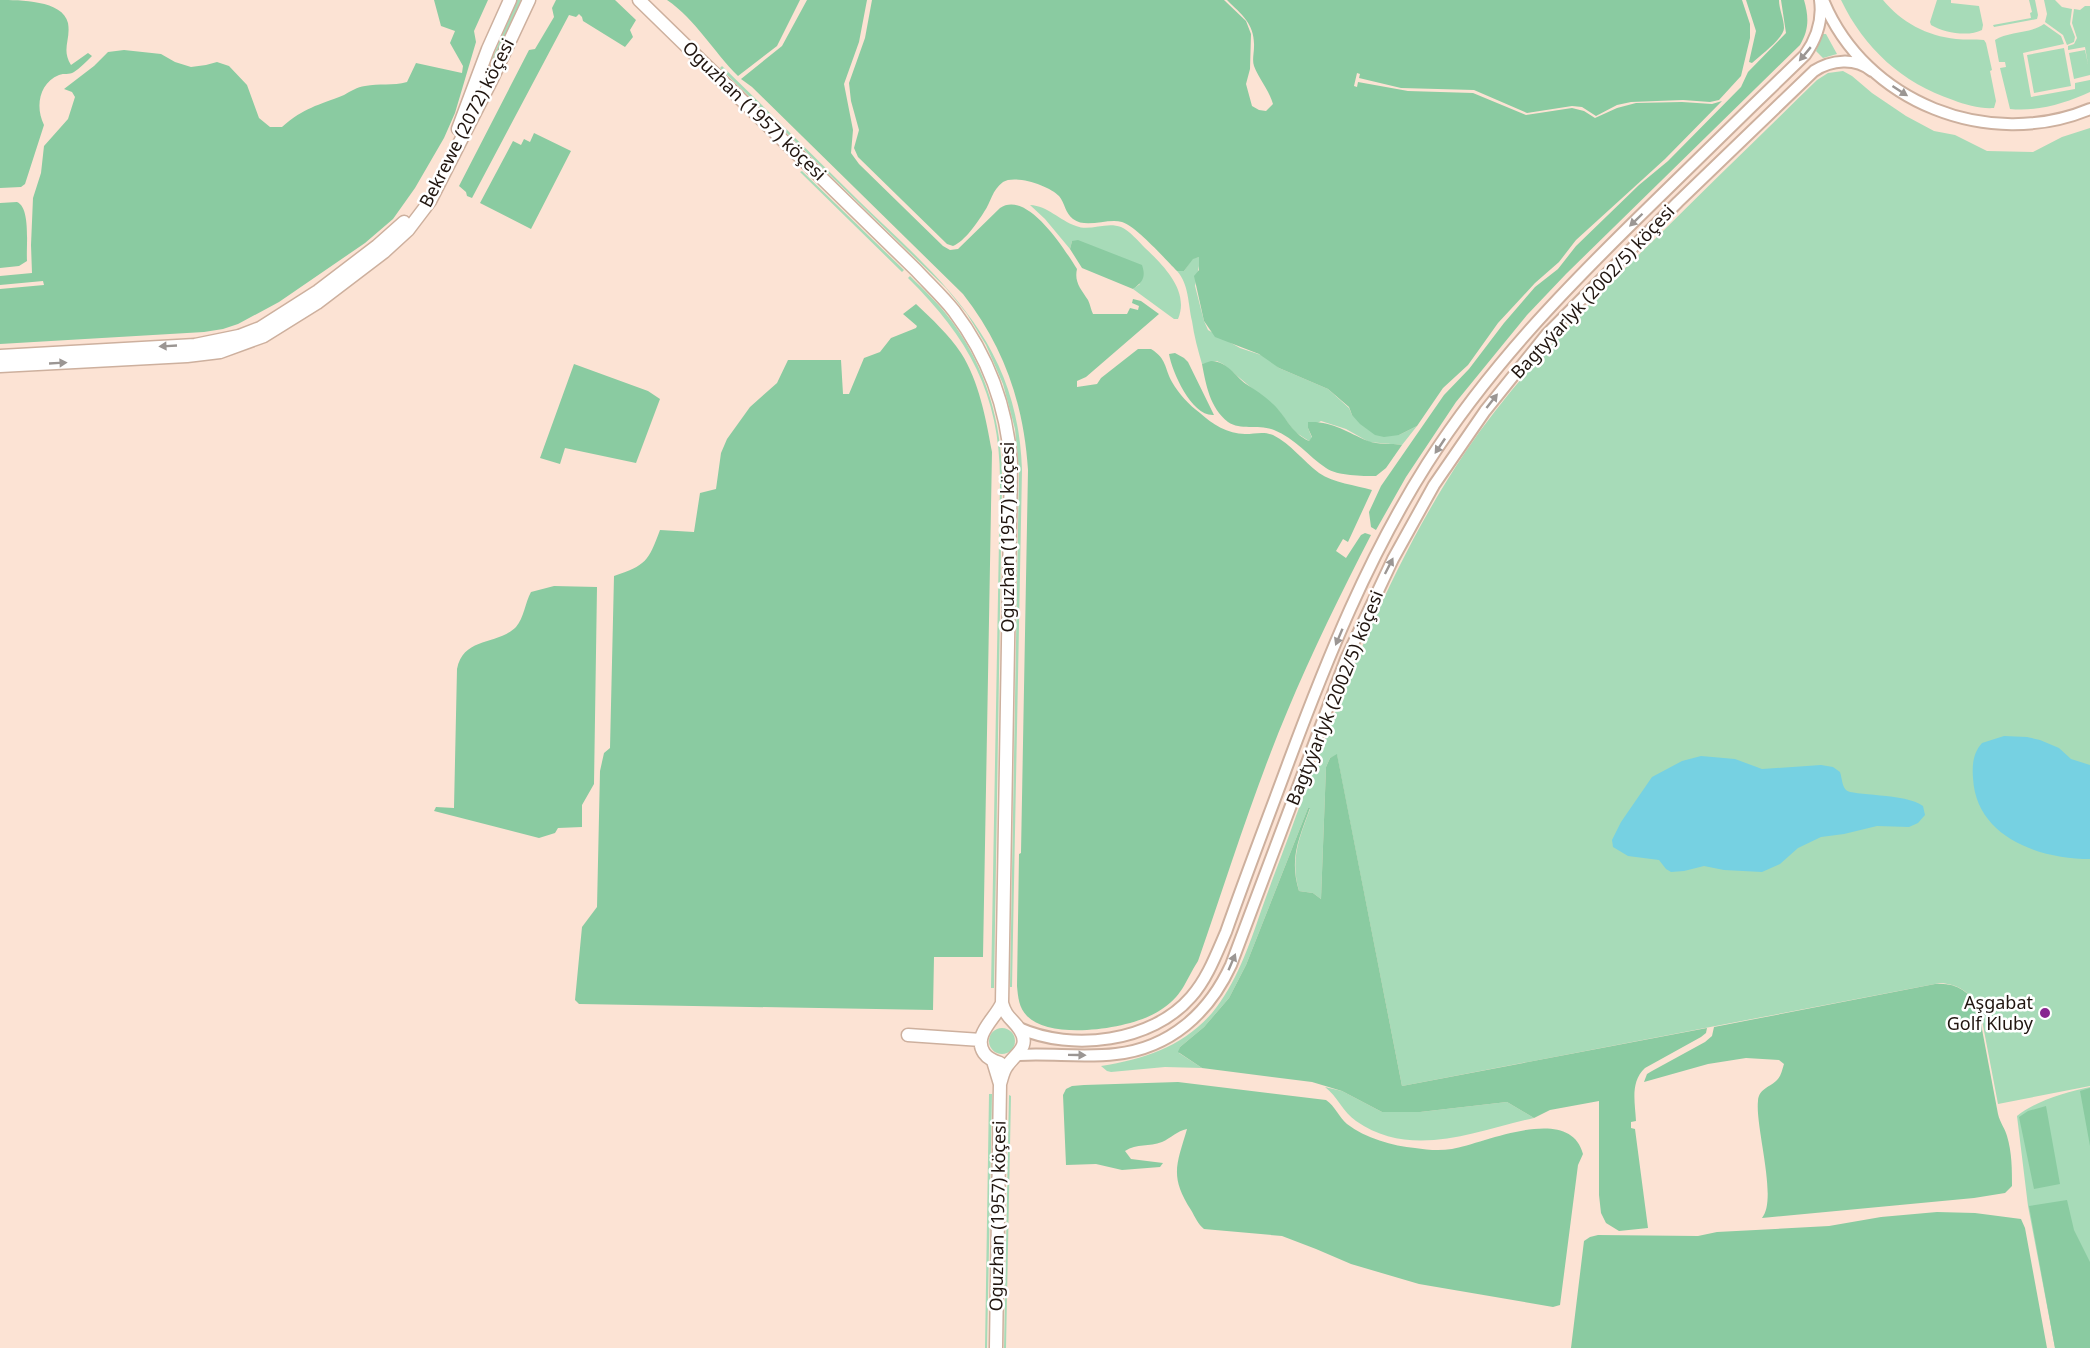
<svg xmlns="http://www.w3.org/2000/svg" width="2090" height="1348" font-family="'Noto Sans',sans-serif">
<rect width="100%" height="100%" fill="#fce3d4"/>
<!-- green -->
<path fill="#a7dbb8" d="M517,0H521L496,61L492,59Z
M1841,0H1883C1901,22 1927,36 1956,39C1965,40 1974,39 1984,40L1986,43L1992,70L1990,71L1996,101L1994,108C1981,109 1966,105 1953,100C1902,83 1864,48 1841,0Z
M1937,0H1951V3L1979,6L1983,25L1982,30C1969,37 1944,33 1931,25L1930,22Z
M2029,0H2035L2038,15L2037,19L1994,27L1993,25L2031,18L2030,13L2032,12Z
M2044,0H2055L2062,7L2072,9L2070,24L2075,37L2074,42L2067,45L2063,35L2045,22L2047,14Z
M2085,6H2090V75L2074,79L2069,53L2085,50L2088,64L2085,47L2068,50V46L2074,44L2077,38L2072,23L2074,9L2080,10Z
M2044,24L2061,36L2064,44L2023,53L2031,97L2075,89V83L2090,80V92C2066,103 2037,112 2010,109L2000,68L2006,67L2005,62H1999L1995,40C2008,31 2030,34 2044,24Z
M1823,34H1826L1837,54L1823,58L1816,51Z
M2064,48L2071,86L2034,93L2027,55Z
M722,66C768,111 814,156 859,201C943,282 1018,342 1022,470L1012,987H1010L1019,470L1015,429L1003,384L986,345L967,314L946,288L720,68Z
M1843,71L1852,76L1872,93L1906,116L1934,131L1955,135L1987,151L2033,152L2062,137L2090,128V1086L1998,1104L1981,1015C1975,996 1961,984 1940,983L1402,1086L1337,755L1330,758L1326,767L1321,899L1313,893L1299,891C1290,859 1299,839 1310,809L1308,808L1246,965L1229,998L1204,1027L1180,1047L1179,1053L1202,1068L1165,1067L1111,1072L1107,1071L1101,1066C1145,1059 1182,1047 1212,1013C1236,984 1249,946 1261,911C1272,879 1285,848 1296,816C1343,690 1390,564 1466,451C1521,371 1590,302 1659,235C1711,183 1764,132 1817,80L1828,73Z
M802,171L904,270L902,272L800,172Z
M1030,205C1048,206 1059,220 1076,226C1090,232 1106,221 1121,227C1130,231 1138,241 1145,248C1163,265 1190,291 1178,319H1174L1133,289L1140,284L1072,241L1070,249L1045,219Z
M1199,257L1200,261L1195,286L1204,321L1208,330L1240,348L1267,357L1279,368L1328,389L1349,408L1352,415L1399,435L1417,426L1402,445L1369,442L1346,429L1321,421L1308,428L1312,438L1309,441L1295,432L1278,410L1223,364L1217,361L1202,364C1198,350 1194,336 1192,321C1188,304 1189,284 1177,271H1184L1193,258Z
M910,276C925,291 941,306 953,323C987,370 1003,427 1002,484L994,988H991L1000,484C1001,396 969,338 908,278Z
M989 1041a13 13 0 1 1 26 0a13 13 0 1 1-26 0Z
M1325,1087L1342,1091L1382,1112H1420L1507,1102L1534,1118C1475,1131 1412,1160 1356,1121C1343,1112 1337,1096 1325,1087Z
M2090,1087V1348H2055L2028,1206L2017,1116C2035,1101 2067,1092 2090,1087Z
M989,1094H992L987,1348H985Z
M1009,1095L1011,1096L1006,1348H1004Z"/>
<!-- forest -->
<path fill="#8acba1" d="M0,0C19,0 63,0 68,23C71,40 61,49 71,65L88,53L92,56C86,62 80,68 74,72C69,75 64,73 59,75C39,83 35,107 44,125L25,184L21,187L0,188Z
M434,0H488L474,31L476,42L455,113L444,138L415,188L393,219L365,243L279,302L238,324L223,329L204,332L0,344V289L44,285L43,281L0,285V276L32,273L31,245L33,198L41,173L44,146L68,119L75,97L72,92L64,89L94,66L108,52L124,50L161,54L175,62L191,67L206,65L217,62L229,66L247,85L259,118L270,127H282C305,107 317,106 344,95C351,91 357,87 365,86C379,83 393,86 407,82L416,63L462,73L463,66L450,43L455,31L441,26Z
M556,0H615L636,20L630,30L633,37L625,47L583,21L582,17L579,14L576,17L569,15L472,198L467,196L466,192L459,186L529,50L535,49L554,17L552,8Z
M667,0H800L777,46L738,76C713,51 696,20 667,0Z
M807,0H867L859,42L844,84L853,130L851,153L859,164L943,246L950,250L958,249L1000,208C1027,189 1065,250 1077,269C1074,282 1081,289 1088,300C1090,304 1091,310 1093,314H1127L1130,308L1138,310L1139,306L1132,303L1133,299L1141,301L1159,314L1086,377L1077,381V387L1097,384L1101,378L1138,349H1151C1167,359 1164,367 1172,382C1179,394 1189,405 1200,413C1212,424 1228,434 1245,434C1255,434 1263,431 1273,435C1291,444 1303,461 1319,473C1334,483 1355,485 1372,490L1348,542L1343,539L1336,551L1346,558L1361,535L1365,533L1371,535C1341,593 1312,652 1287,712C1253,793 1227,878 1198,961C1184,983 1183,996 1159,1011C1132,1029 1051,1041 1027,1016C1019,1008 1018,997 1017,986L1019,854L1021,853L1028,470C1024,405 1004,346 963,294L752,87L741,79L782,46Z
M872,0H1224L1246,21L1251,34L1250,69L1246,84L1252,106L1259,110L1266,111L1273,104C1269,90 1259,79 1254,66C1252,60 1254,53 1254,47C1255,24 1242,15 1227,0H1742L1750,24V38L1741,76L1719,100L1710,102L1683,100L1631,102L1617,105L1596,116L1582,107L1572,106L1527,113L1474,90L1401,88L1359,78L1360,74L1357,73L1354,86L1357,87L1358,82L1408,91L1473,93L1526,115L1572,108L1584,111L1595,118L1617,108L1636,103L1682,102L1712,104L1722,101L1665,159L1576,240L1559,262L1535,283L1498,323L1468,365L1443,388L1417,426L1399,435L1384,437L1375,435L1360,424L1352,415L1349,407L1328,389L1279,368L1259,354L1215,337L1204,321L1194,276L1199,270V257L1193,259L1184,271H1177C1165,259 1136,226 1122,222C1107,218 1086,229 1073,219C1065,213 1065,203 1059,196C1050,186 1015,174 1003,182C992,190 991,202 984,212C977,223 965,241 953,246L947,244L858,157L854,148L859,130L851,101L849,83L865,38Z
M1746,0H1779C1779,9 1784,19 1784,28C1784,38 1760,56 1752,63L1749,62L1756,31Z
M1781,0H1804C1809,17 1809,30 1800,45L1566,274L1527,315L1456,402L1406,477L1376,530L1371,527L1369,512L1381,486L1444,395L1469,369L1504,323L1535,287L1558,269L1576,246L1639,185L1668,161L1741,87L1748,72L1786,33Z
M534,133L571,151L531,229L480,203L513,141L521,145L524,139L530,142Z
M17,202C31,208 26,246 27,261L19,266L0,268V203Z
M1078,240L1142,265C1146,277 1143,282 1133,289L1082,268L1070,249L1072,241Z
M916,304C932,319 949,335 961,353C979,381 986,419 992,452L983,957H934L933,1010L579,1004L575,1000L582,927L597,907L600,771L604,753L610,748L614,576C646,565 648,562 660,530L694,532L700,493L716,489L721,453L727,439L750,407L777,383L788,360H841L843,394H849L864,358L880,352L891,338L916,328L917,326L903,314Z
M1175,353L1184,358L1188,362L1214,415C1192,417 1172,372 1169,354Z
M1211,361C1227,361 1235,376 1246,384C1255,390 1265,396 1273,404C1286,416 1291,433 1309,441L1312,437L1308,428V422C1333,421 1346,432 1368,441C1378,445 1391,443 1402,445L1386,468L1376,476C1362,476 1338,476 1326,468C1308,456 1295,438 1274,430C1259,424 1241,431 1228,422C1210,408 1206,385 1202,364Z
M574,364L648,391L660,399L636,463L565,448L560,464L540,458Z
M554,586L597,587L594,784L582,805V827L558,828L555,833L539,838L434,811L436,807L454,808L457,669C464,636 497,646 516,627C524,618 525,603 531,592Z
M1337,754L1402,1086L1707,1028L1706,1033L1701,1037L1645,1068C1630,1082 1635,1102 1636,1121L1631,1122V1128L1635,1129L1648,1228L1619,1231L1606,1223L1601,1213L1599,1195V1101L1550,1110L1534,1118L1507,1102L1420,1112H1382L1342,1091L1312,1082L1202,1068L1178,1052L1180,1047L1204,1027L1229,998L1246,965L1308,808H1310C1299,839 1289,858 1299,891L1313,893L1321,899L1326,767L1330,758Z
M1935,984C1954,982 1970,991 1978,1008L1998,1114C2000,1123 2005,1128 2007,1136C2012,1153 2012,1169 2012,1186L2005,1193L1974,1198L1762,1218C1778,1199 1755,1127 1758,1101C1759,1089 1768,1088 1776,1081C1781,1077 1782,1070 1784,1064L1779,1060L1746,1058L1708,1064L1644,1082L1647,1074L1652,1071L1705,1042L1712,1036L1714,1027Z
M1178,1082L1326,1100C1335,1106 1339,1117 1347,1124C1365,1138 1393,1146 1415,1148C1427,1150 1440,1151 1452,1149C1485,1143 1570,1103 1583,1154L1578,1165L1560,1305L1553,1307L1419,1284L1351,1264L1316,1249L1282,1236L1204,1229C1198,1224 1195,1217 1191,1210C1169,1176 1177,1164 1187,1129C1177,1131 1171,1138 1162,1142C1149,1147 1137,1143 1125,1151L1131,1159L1163,1163L1160,1167L1122,1170L1096,1164L1066,1165L1063,1095L1066,1089L1072,1086L1084,1085Z
M2090,1088V1146L2080,1091Z
M2046,1106L2060,1184L2034,1189L2019,1117L2028,1111Z
M2067,1200L2074,1230L2090,1262V1348H2055L2029,1206Z
M1937,1212L1975,1213L2021,1219L2025,1228L2047,1348H1571L1584,1241L1590,1237L1598,1235L1698,1236L1717,1232L1829,1226L1881,1217Z"/>
<!-- water -->
<path fill="#76d1e2" d="M2004,736L2027,737L2040,740L2059,748L2071,759L2090,765V859C2039,859 1976,837 1973,778C1972,765 1973,753 1982,743Z
M1701,756L1735,759L1762,769L1821,765L1833,767L1840,772C1842,778 1842,786 1846,790C1851,796 1906,793 1923,806L1925,815L1918,823L1909,827L1877,826L1844,834L1821,837L1798,848L1780,864L1762,872L1724,870L1704,866L1684,871L1671,872L1666,869L1659,860L1628,856L1613,847L1612,840L1621,822L1652,777L1682,761Z"/>
<g fill="none" stroke-linecap="round" stroke-linejoin="round">
<!-- minor casing -->
<g stroke="#cdb09e" stroke-width="14">
<path id="minor" d="M1823,0C1865,103 1989,151 2090,109
M1019,1028C1072,1052 1152,1042 1191,997C1207,979 1216,955 1226,932C1246,875 1268,818 1289,761C1327,659 1368,557 1427,464C1489,367 1565,289 1647,209C1700,157 1752,106 1805,55C1817,38 1823,21 1820,0
M1019,1055C1051,1053 1084,1058 1116,1054C1170,1048 1209,1013 1231,965L1346,659L1393,559L1434,485L1485,411L1547,334L1678,202L1814,71C1831,60 1855,57 1872,71"/>
</g>
<!-- major casing -->
<g stroke="#cdb09e" stroke-width="15">
<path id="major" d="M639,0L916,270C929,284 943,297 954,311C988,356 1007,407 1011,464L1002,1003C1006,1018 1013,1019 1020,1030C1031,1047 1015,1054 1007,1066C1003,1071 1002,1078 1000,1084L993,1061
M458,129L488,49L510,0
M0,356L195,345L239,336L260,328L318,291L377,246L404,222
M0,366L187,356L220,352L264,336L317,303L384,252L408,230L430,201L492,79L529,0
M908,1035L981,1040
M1000,1063C994,1061 988,1059 984,1053C972,1035 996,1018 1002,1003
M996,1348L1000,1084"/>
</g>
<!-- minor -->
<use href="#minor" stroke="#fff" stroke-width="10"/>
<!-- major -->
<use href="#major" stroke="#fff" stroke-width="12"/>
</g>
<!-- one-way arrows -->
<defs><path id="oneway-solid" d="M-6-.8H1V-3.2L6.5 0L1 3.2V.8H-6Z" transform="scale(1.5)"/></defs>
<g fill="#9b9693">
<use href="#oneway-solid" transform="translate(1805 54) rotate(130)"/>
<use href="#oneway-solid" transform="translate(1900 91) rotate(33)"/>
<use href="#oneway-solid" transform="translate(1636 220) rotate(136)"/>
<use href="#oneway-solid" transform="translate(168 346) rotate(177)"/>
<use href="#oneway-solid" transform="translate(58 363) rotate(-3)"/>
<use href="#oneway-solid" transform="translate(1492 401) rotate(-52)"/>
<use href="#oneway-solid" transform="translate(1440 446) rotate(124)"/>
<use href="#oneway-solid" transform="translate(1389 566) rotate(-63)"/>
<use href="#oneway-solid" transform="translate(1339 637) rotate(113)"/>
<use href="#oneway-solid" transform="translate(1232 962) rotate(-67)"/>
<use href="#oneway-solid" transform="translate(1077 1055) rotate(1)"/>
</g>
<!-- markers -->
<circle fill="#872690" stroke="#fff" stroke-width="2" cx="2045" cy="1013" r="6"/>
<g text-anchor="middle" stroke-width="5" stroke-linejoin="round" paint-order="stroke">
<!-- street labels -->
<g font-size="18" fill="#20150f" stroke="#fff">
<text transform="translate(754 111) rotate(44)" y="6">Oguzhan (1957) köçesi</text>
<text transform="translate(467 123) rotate(-63)" y="6">Bekrewe (2072) köçesi</text>
<text transform="translate(1593 292) rotate(-47)" y="6">Bagtyýarlyk (2002/5) köçesi</text>
<text transform="translate(1008 537) rotate(-90)" y="6">Oguzhan (1957) köçesi</text>
<text transform="translate(1335 698) rotate(-68)" y="6">Bagtyýarlyk (2002/5) köçesi</text>
<text transform="translate(998 1216) rotate(-89)" y="6">Oguzhan (1957) köçesi</text>
</g>
<!-- poi labels -->
<g font-size="18" fill="#20150f" stroke="#fff" text-anchor="end">
<text x="2033" y="1009">Aşgabat<tspan x="2033" dy="21">Golf Kluby</tspan></text>
</g>
</g>
</svg>
